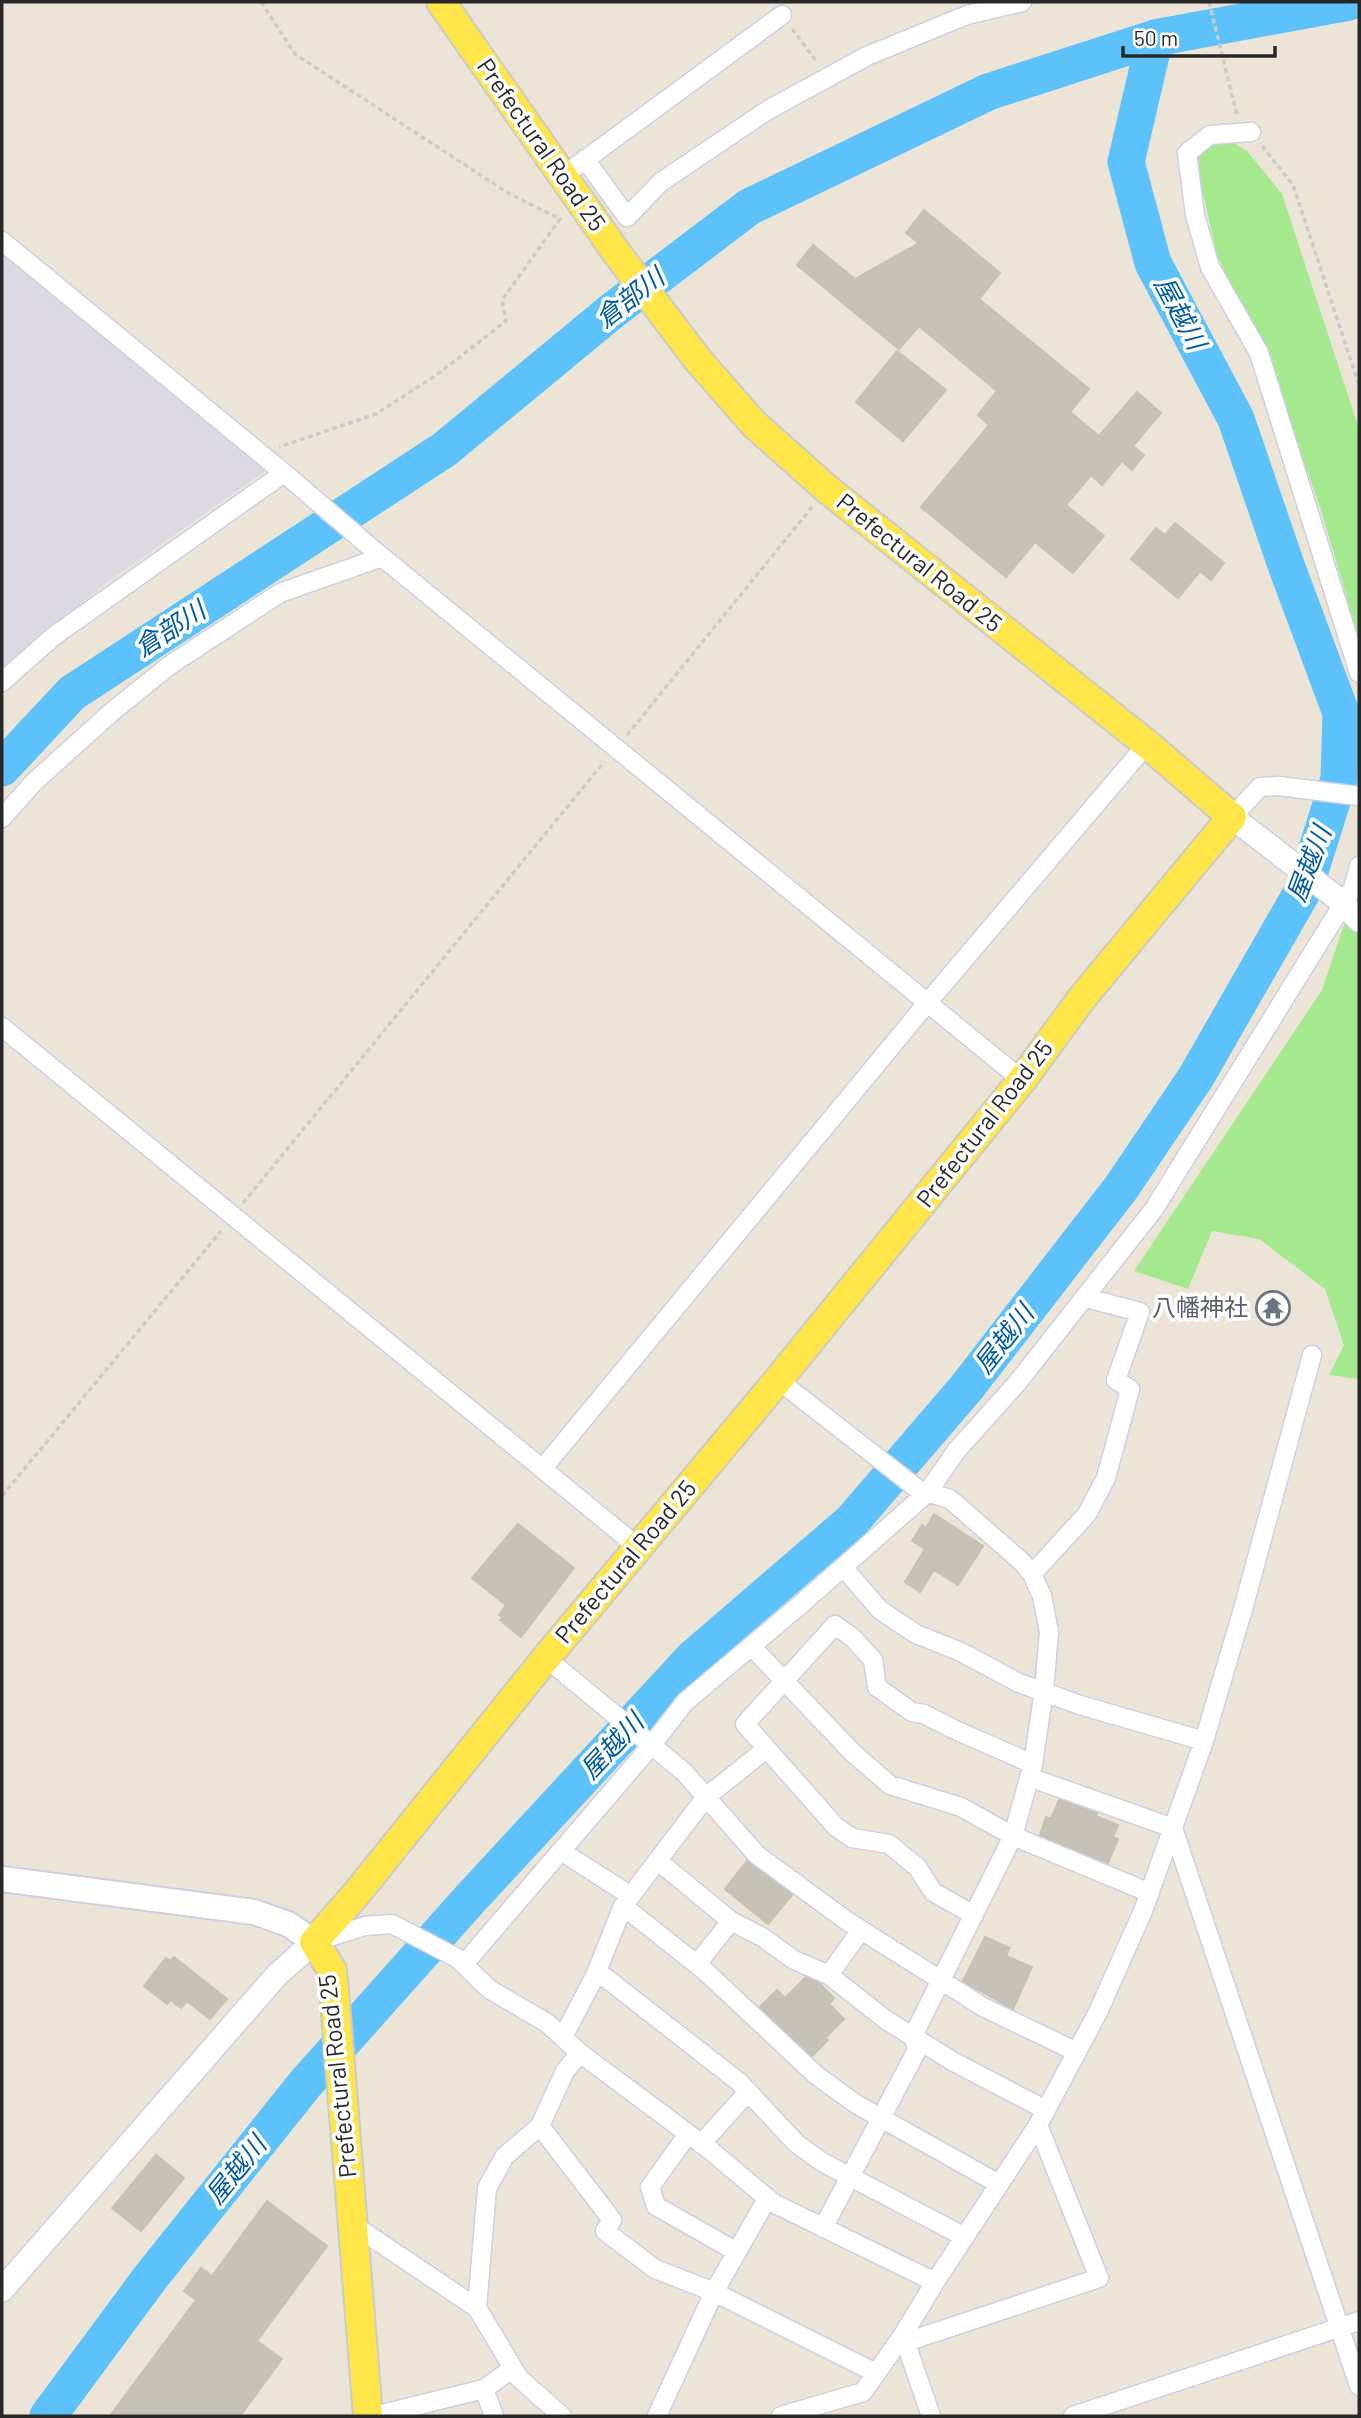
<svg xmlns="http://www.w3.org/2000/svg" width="1361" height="2418" font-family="Barlow,'Noto Sans JP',sans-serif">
<rect width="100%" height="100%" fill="#ece5d7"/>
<!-- industrial -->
<path fill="#ddd9e3" d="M2,250L267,470L106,583L2,672Z"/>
<!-- green -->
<path fill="#a4e98d" d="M1225,138L1247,151L1282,194L1359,429V639L1320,507L1267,359L1217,255L1195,158Z
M1359,880V1379L1329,1375L1344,1345L1325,1289L1259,1239L1212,1231L1188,1289L1134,1271L1322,990Z"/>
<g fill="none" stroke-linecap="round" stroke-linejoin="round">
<!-- river -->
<path stroke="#5ec2fa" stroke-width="37" d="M2,768L72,693L445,449L612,311L749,207L988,92L1155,38L1349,2
M48,2416L150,2278L305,2084L470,1899L693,1658L852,1521L967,1387L1121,1188L1196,1077L1305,887L1339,779L1341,713L1286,565L1236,419L1153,263L1126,162L1155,38"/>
</g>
<!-- building -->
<path fill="#c7c2b7" stroke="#c7c1b1" stroke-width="2" d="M924,210L1000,273L979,299L1089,389L1070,412L1099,436L1137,392L1161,413L1133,446L1144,455L1132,470L1122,461L1102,485L1091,475L1066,505L1104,536L1073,573L1035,542L1006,577L921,507L989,425L978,415L997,391L919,326L899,349L797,265L813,245L855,279L919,243L906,233Z
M897,351L946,390L903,441L856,402Z
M1175,523L1224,563L1211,580L1200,571L1178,598L1131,559L1156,528L1165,535Z
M934,1514L983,1546L958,1585L934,1570L920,1592L905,1582L925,1549L912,1541L922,1525L926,1528Z
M518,1524L574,1568L521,1637L500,1620L503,1618L499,1615L506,1605L472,1578Z
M1059,1800L1097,1813L1096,1816L1118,1825L1113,1837L1118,1839L1108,1863L1040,1835L1046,1817L1051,1819Z
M747,1861L792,1895L768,1924L725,1889Z
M985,1937L1010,1948L1006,1956L1032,1967L1013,2009L963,1981Z
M174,1957L227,1999L210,2019L187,2001L181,2008L171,2000L167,2004L144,1986L166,1958L170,1961Z
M806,1977L820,1984L834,1998L829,2004L844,2019L825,2038L828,2040L812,2056L760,2007L777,1990L785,1998Z
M156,2155L184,2178L141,2231L112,2208Z
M267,2201L327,2246L257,2341L282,2359L240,2416H110L196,2300L184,2291L201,2268L212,2276Z"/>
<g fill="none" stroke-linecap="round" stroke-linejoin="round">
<!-- minor casing -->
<g stroke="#cdcfe3" stroke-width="21">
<path id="minor" d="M1251,132L1210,135L1187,153L1195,215L1210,267L1259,353L1359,673
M585,159L627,217L661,182L768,110L867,56L967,15L1022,2
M563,176L782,15
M2,241L284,473L376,552L1022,1080
M2,682L54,636L284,473
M1232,817L1260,787L1279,786L1359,796
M2,818L33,783L114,710L170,665L280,593L382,557
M2,1027L638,1547
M778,1380L919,1490L950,1499L1022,1562L1032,1574L1042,1596L1049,1632L1044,1690L1033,1764L1013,1836L913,2036L917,2050L823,2228
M543,1468L928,1002L1147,744
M843,1567L880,1610L916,1634L961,1652L1019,1683L1080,1705L1204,1741
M1032,1574L1087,1514L1106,1478L1130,1389L1116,1380L1140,1312L1086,1298
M751,1646L853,1753L890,1785L961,1807L1013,1836L1150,1893
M546,1658L684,1772L757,1855L847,1921L983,2007L1077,2052
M1029,1777L1173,1828
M1173,1828L1359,2386
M561,1851L631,1896
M658,1861L731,1921L762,1937L794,1960L829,1975L886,2020L954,2062L1046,2110
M623,1906L705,1971L816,2075L856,2104L999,2184
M974,1915L933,1892L918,1868L889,1844L852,1838L836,1827L745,1724L835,1625L853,1638L873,1660L877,1687L912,1712L924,1714L953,1729L1033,1764
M317,1941L365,1926L392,1924L457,1958L489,1989L547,2023L580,2053L710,2150L773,2203L935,2282
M464,1964L651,1746L685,1702L800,1605L927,1493L957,1450L1018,1382L1154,1209L1353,888L1359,866
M697,1964L731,1921
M597,1971L739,2082L797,2144L822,2162L965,2237
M829,1975L861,1930
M563,2037L595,1976L623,1906L706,1797L765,1750
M540,2126L612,2220L605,2231L655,2269L714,2292L876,2373
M688,2134L650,2187L656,2206L737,2252
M701,2144L748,2092
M352,2224L477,2308L519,2378L562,2416
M477,2308L487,2188L505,2156L540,2126L565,2071L580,2053
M903,2335L931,2416
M906,2342L1099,2278L1038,2125
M484,2389L494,2416
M374,2416L484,2389L513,2368
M657,2416L714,2292L767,2199
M781,2416L863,2392L903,2335L935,2282L1038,2125L1098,2012L1143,1911L1204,1741L1243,1609L1312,1355
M1073,2416L1359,2321"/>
</g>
<!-- tertiary casing -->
<g stroke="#cdcfe3" stroke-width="26">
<path id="tertiary" d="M1232,817L1338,899L1359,920
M2,2290L277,1975L314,1942"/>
</g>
<!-- secondary casing -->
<g stroke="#cdcfe3" stroke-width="28">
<path id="secondary" d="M2,1879L254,1912L288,1924L314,1942"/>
</g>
<!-- primary casing -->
<g stroke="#cbcbcb" stroke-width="32">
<path id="primary" d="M368,2416L335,2002L332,1970L314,1942L357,1893L546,1658L778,1380L1022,1080L1082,998L1232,817L1147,744L827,489L754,424L698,360L616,252L441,2"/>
</g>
<!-- path -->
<path stroke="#cbcbcb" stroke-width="3.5" stroke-dasharray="5 3.5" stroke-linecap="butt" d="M261,2L295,54L508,193L560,219L502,300L506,321L435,376L376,414L279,447
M1209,2L1237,115
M792,29L817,62
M1262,146L1293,185L1359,385
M627,735L812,507
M243,1203L604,762
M2,1496L221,1231"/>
<!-- minor -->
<use href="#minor" stroke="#fff" stroke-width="18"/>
<!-- tertiary -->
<use href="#tertiary" stroke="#fff" stroke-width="23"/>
<!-- secondary -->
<use href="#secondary" stroke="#fff" stroke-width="24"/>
<!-- primary -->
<use href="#primary" stroke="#fee54a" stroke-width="28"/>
</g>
<!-- icons -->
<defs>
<g id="temple-ring" transform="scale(1.75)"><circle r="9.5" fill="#fff" stroke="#6b7280" stroke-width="1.5"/><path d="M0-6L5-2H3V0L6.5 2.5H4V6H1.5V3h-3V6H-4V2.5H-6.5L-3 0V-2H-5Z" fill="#6b7280"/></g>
</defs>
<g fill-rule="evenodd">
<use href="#temple-ring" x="1273" y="1308"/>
</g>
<g text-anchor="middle" stroke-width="7" stroke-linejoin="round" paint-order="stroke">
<!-- street labels -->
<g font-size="24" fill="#282828" stroke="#fff">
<text transform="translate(541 145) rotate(55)" y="8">Prefectural Road 25</text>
<text transform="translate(919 563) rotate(39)" y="8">Prefectural Road 25</text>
<text transform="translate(985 1124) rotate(-52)" y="8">Prefectural Road 25</text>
<text transform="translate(626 1562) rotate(-50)" y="8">Prefectural Road 25</text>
<text transform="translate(338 2076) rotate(-96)" y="8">Prefectural Road 25</text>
</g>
<!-- worship labels -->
<g font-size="24" fill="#5b616d" stroke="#fff" text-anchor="end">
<text x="1248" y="1316">八幡神社</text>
</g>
<!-- water labels -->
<g font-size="26" font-style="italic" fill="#005ba3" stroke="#fff">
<text transform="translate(630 298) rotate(-38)" y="9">倉部川</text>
<text transform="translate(1180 313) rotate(62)" y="9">屋越川</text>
<text transform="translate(170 629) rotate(-33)" y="9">倉部川</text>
<text transform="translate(1309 864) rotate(-69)" y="9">屋越川</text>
<text transform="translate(1004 1339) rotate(-52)" y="9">屋越川</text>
<text transform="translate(612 1746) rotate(-47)" y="9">屋越川</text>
<text transform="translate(236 2170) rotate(-51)" y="9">屋越川</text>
</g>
</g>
<!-- border -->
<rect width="1361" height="2418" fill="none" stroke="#282828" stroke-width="7"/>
<!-- scale -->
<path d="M1123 46v10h152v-10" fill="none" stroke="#282828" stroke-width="3.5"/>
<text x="1134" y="46" font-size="21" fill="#282828" stroke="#ffffff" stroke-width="5" paint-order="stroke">50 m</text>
</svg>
